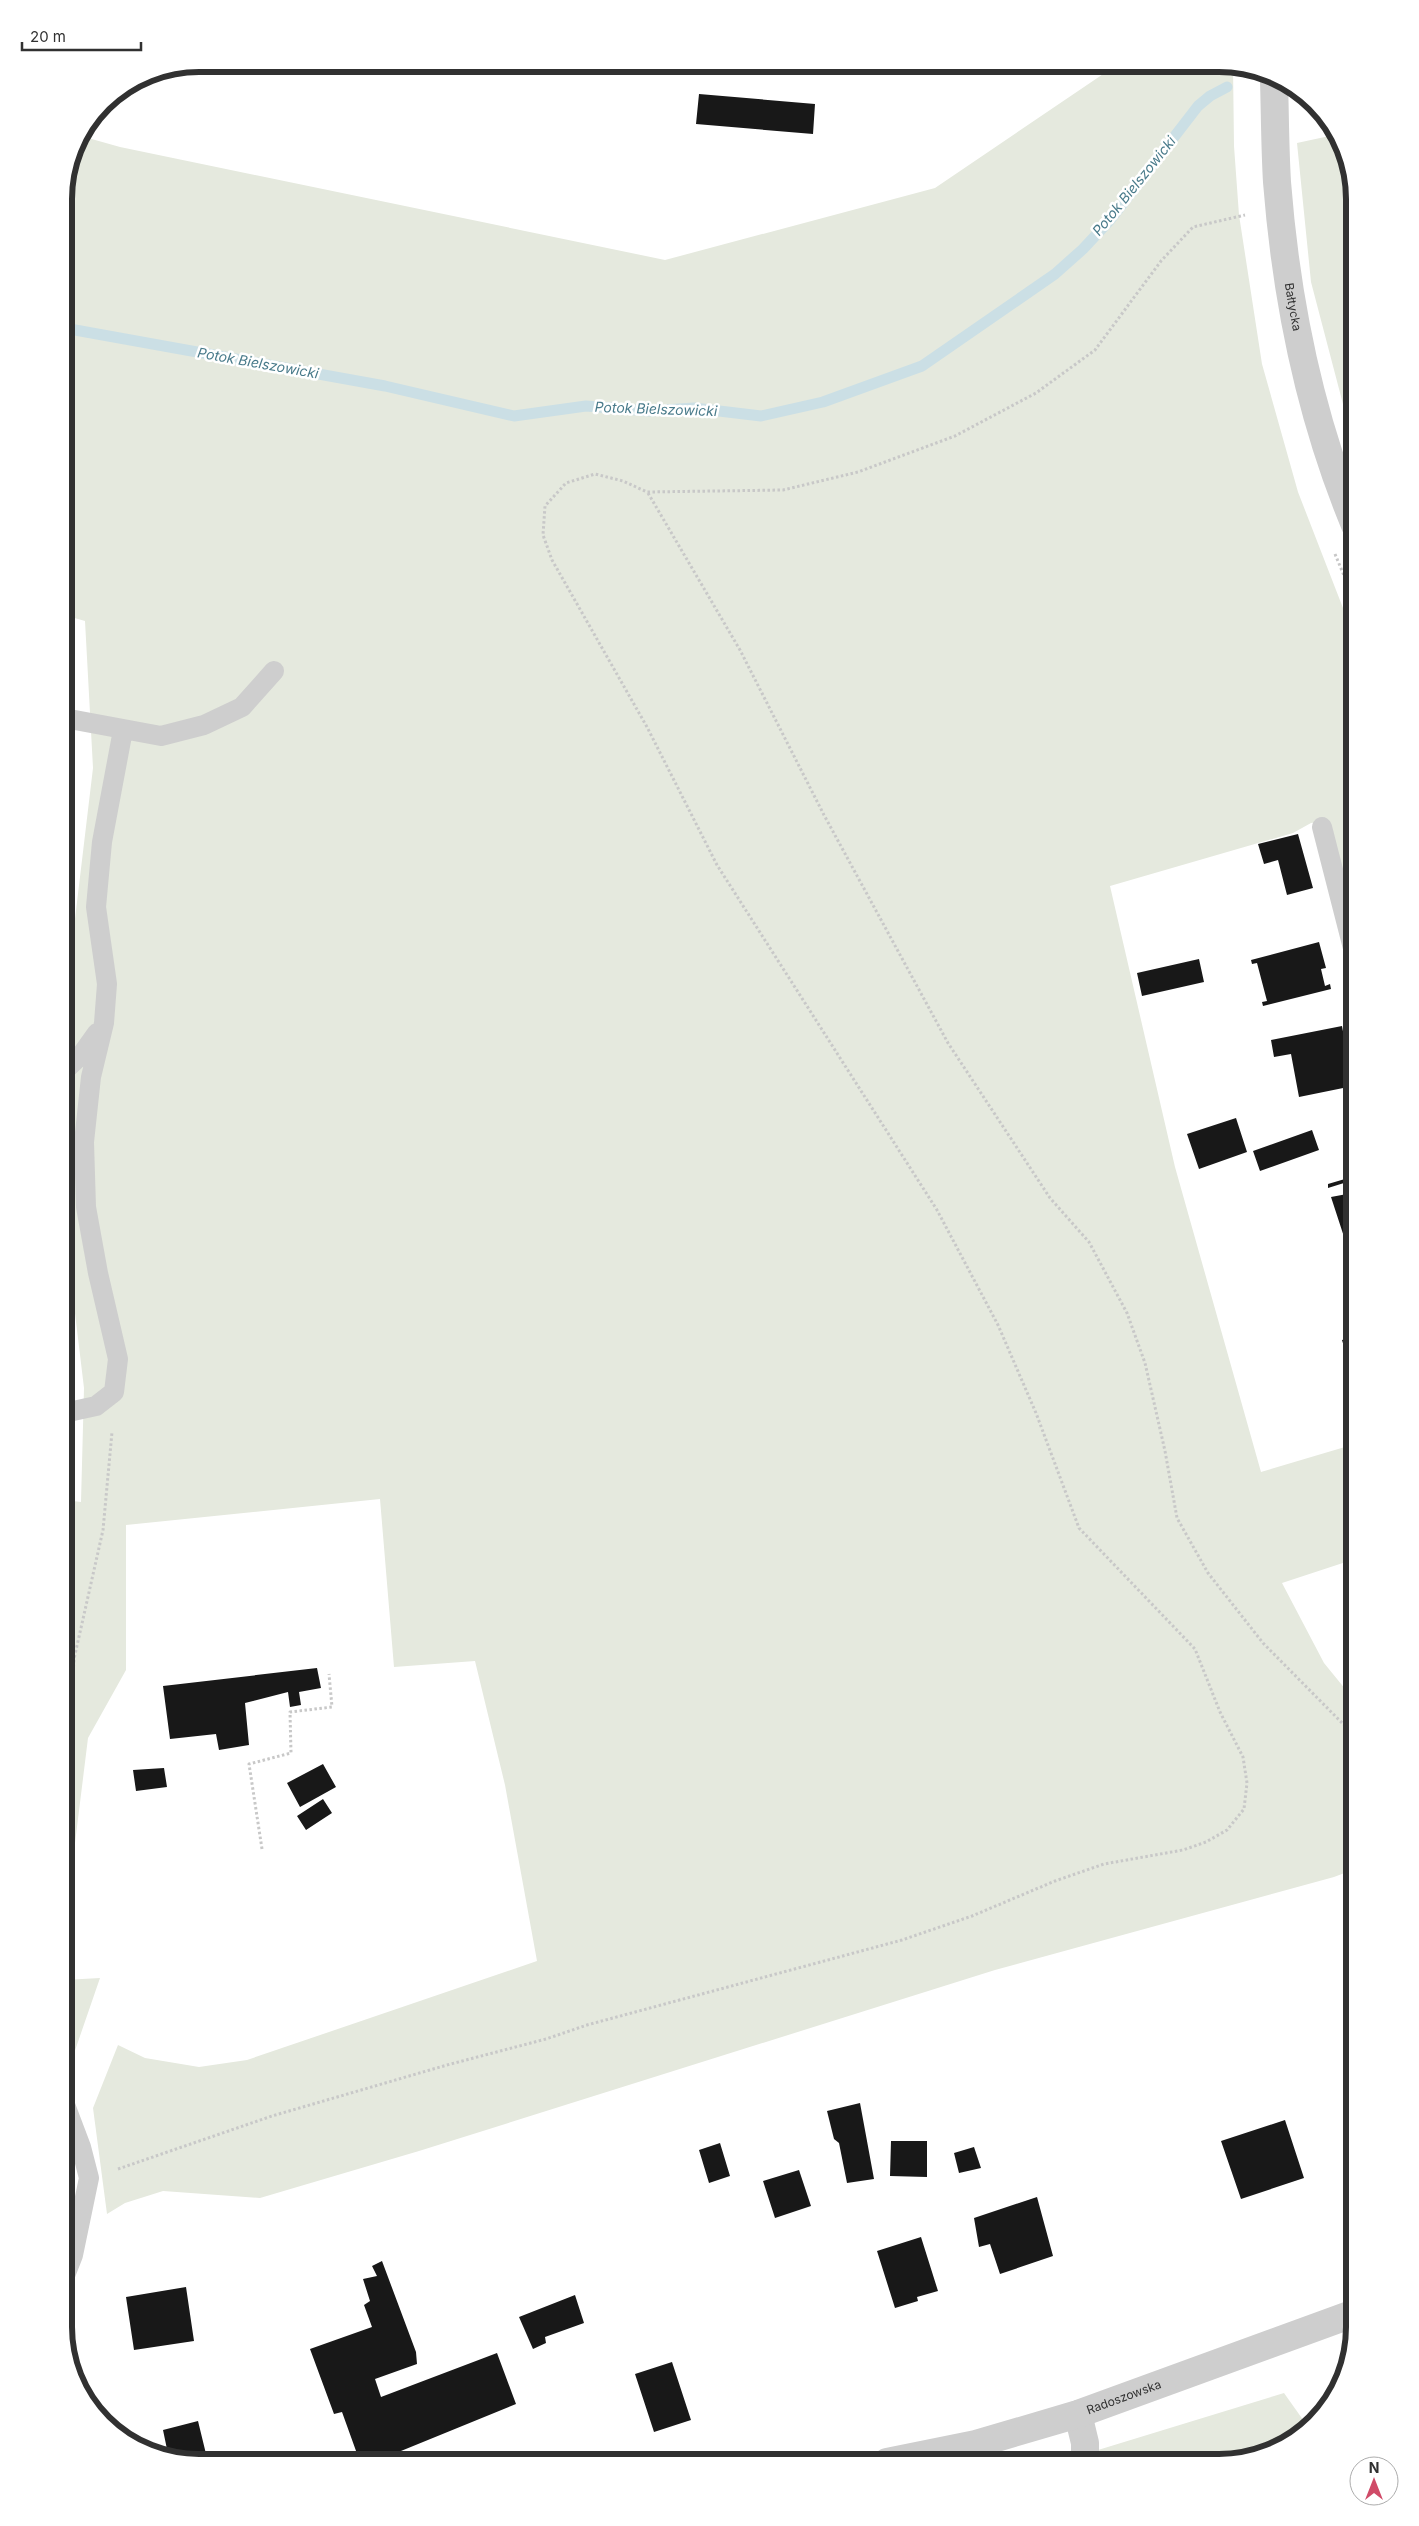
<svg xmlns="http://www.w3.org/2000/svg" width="1419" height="2526" font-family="Inter,sans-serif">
<rect width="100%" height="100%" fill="#fff"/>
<!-- green -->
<path fill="#e5e9de" d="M1118,64L1233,66L1234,146L1239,215L1262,364L1298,492L1355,639V926L1328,821L1311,823L1293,833L1110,886L1175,1167L1261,1472L1355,1444V1559L1282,1583L1324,1663L1355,1701V1869L1334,1877L995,1970L419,2151L260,2198L163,2191L125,2203L107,2214L93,2108L118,2045L145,2058L199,2067L247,2060L537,1961L505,1785L475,1661L394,1667L380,1499L126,1525V1670L88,1738L64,1932V1500L81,1502L84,1388L64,1222V1011L93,768L85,621L64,615V191L78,140L81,136L120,147L665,260L935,188Z
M1334,135L1345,148L1355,200V450L1311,282L1297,143Z
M100,1978L70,2065L64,2062V1980Z
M1284,2393L1306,2424L1271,2452L1219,2462H1098V2450Z"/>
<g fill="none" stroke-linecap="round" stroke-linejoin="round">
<!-- stream -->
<path stroke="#cbdfe5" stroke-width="11" d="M64,328L385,386L514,416L586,406L649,411L694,408L761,416L823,402L922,366L1055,274L1083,249L1110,220L1198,106L1210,96L1227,87"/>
</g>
<!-- building -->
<path fill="#181818" d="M593,64H631V69Z
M699,94L815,104L813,134L696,124Z
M1298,834L1313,888L1287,895L1278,860L1264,864L1258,844Z
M1319,942L1326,968L1321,969L1325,986L1330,984L1331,989L1263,1006L1262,1002L1267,1001L1257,963L1252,964L1251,960Z
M1199,959L1204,982L1142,996L1137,973Z
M1342,1026L1353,1086L1299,1097L1291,1054L1274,1057L1271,1040Z
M1236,1118L1247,1152L1199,1169L1187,1134Z
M1312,1130L1319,1150L1260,1171L1253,1151Z
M1355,1176V1244L1347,1246L1331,1197L1347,1194L1344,1183L1328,1188V1184Z
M1355,1314V1383L1342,1340L1350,1338L1344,1317Z
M317,1668L321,1688L299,1692L301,1705L290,1707L288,1692L245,1703L249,1745L219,1750L216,1734L170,1739L163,1686Z
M323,1764L336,1787L300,1807L287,1783Z
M164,1768L167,1787L136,1791L133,1770Z
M323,1799L332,1813L306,1830L297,1816Z
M860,2103L874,2179L847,2183L839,2143L834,2139L827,2111Z
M1285,2120L1304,2178L1241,2199L1221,2141Z
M891,2141H927V2177L890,2176Z
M720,2143L730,2176L709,2183L699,2150Z
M974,2147L981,2168L959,2173L954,2153Z
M799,2170L811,2206L775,2218L763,2181Z
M1037,2197L1053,2256L1000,2274L990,2244L979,2247L974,2218Z
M921,2237L938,2291L917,2297L918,2301L895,2308L877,2251Z
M382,2261L416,2352L417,2364L375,2379L381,2397L497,2353L516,2404L374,2462H360L342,2412L334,2414L310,2349L372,2327L364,2305L370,2301L363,2279L377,2276L372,2266Z
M186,2287L194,2341L134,2350L126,2297Z
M575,2295L584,2323L545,2337L546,2343L533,2349L519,2317Z
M672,2362L691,2420L654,2432L635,2374Z
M198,2421L207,2458L191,2462L186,2460L184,2451L168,2454L163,2430Z"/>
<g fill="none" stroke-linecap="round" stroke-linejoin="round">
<!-- path -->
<path stroke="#c8c8c8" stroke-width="3" stroke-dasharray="2.5 2.5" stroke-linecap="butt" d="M648,493L740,650L824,815L948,1043L1050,1198L1089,1242L1127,1313L1145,1363L1165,1451L1177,1518L1208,1573L1263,1643L1355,1736
M1335,554L1355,602
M64,1827L74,1659L103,1530L112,1432
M262,1849L249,1764L291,1753L290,1712L332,1707L329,1674
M118,2169L272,2116L447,2065L546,2039L587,2025L902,1940L972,1916L1055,1881L1104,1864L1183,1850L1206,1842L1227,1830L1244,1809L1247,1783L1243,1757L1220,1712L1195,1649L1079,1528L1036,1413L998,1325L937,1210L717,865L647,727L552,560L543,535L545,506L566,483L595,474L623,481L647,492L783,490L858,472L955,436L1036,393L1095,350L1161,261L1193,227L1245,215"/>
<!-- service -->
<path stroke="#cecece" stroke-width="20" d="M64,718L161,736L204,725L242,707L274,671
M1322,827L1355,956
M64,1071L82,1054L97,1033
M64,1413L96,1406L114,1392L118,1359L98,1273L86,1207L84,1142L91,1077L104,1023L107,984L96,907L102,842L123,730
M64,2278L73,2255L89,2178L81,2147L64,2102"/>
<!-- minor -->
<g stroke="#cecece" stroke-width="28">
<path id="s1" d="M1274,80C1275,114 1275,148 1277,182C1286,298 1310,417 1355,525"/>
<path d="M1078,2414L1085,2443V2462"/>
</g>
<!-- tertiary -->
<path stroke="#cecece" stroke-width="28" id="s2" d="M887,2462L976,2444L1078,2414L1355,2313"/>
</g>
<g text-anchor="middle" stroke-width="5" stroke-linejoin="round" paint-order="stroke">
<!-- street labels -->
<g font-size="12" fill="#313131" stroke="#fff">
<text dy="4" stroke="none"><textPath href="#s1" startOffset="228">Bałtycka</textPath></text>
<text dy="4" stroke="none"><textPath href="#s2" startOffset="246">Radoszowska</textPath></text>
</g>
<!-- water labels -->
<g font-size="14" font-style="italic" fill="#487a8a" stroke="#fff">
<text transform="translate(1134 186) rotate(-51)" y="5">Potok Bielszowicki</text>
<text transform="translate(258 363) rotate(10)" y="5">Potok Bielszowicki</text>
<text transform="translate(656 409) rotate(2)" y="5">Potok Bielszowicki</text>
</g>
</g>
<!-- crop -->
<path d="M0 0H1419V2526H0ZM199 72H1219A127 127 0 0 1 1346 199V2327A127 127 0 0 1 1219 2454H199A127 127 0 0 1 72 2327V199A127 127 0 0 1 199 72Z" fill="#fff" fill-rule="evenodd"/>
<path fill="none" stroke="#313131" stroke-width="6" d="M199 72H1219A127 127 0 0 1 1346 199V2327A127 127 0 0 1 1219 2454H199A127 127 0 0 1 72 2327V199A127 127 0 0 1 199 72Z"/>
<!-- north arrow -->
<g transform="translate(1374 2481)"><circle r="24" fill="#ffffff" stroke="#adadad"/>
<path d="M0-4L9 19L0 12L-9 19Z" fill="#d04b68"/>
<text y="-8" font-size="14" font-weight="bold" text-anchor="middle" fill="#313131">N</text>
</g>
<!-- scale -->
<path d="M22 42v8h119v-8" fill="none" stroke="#313131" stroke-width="2.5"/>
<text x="30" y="42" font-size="15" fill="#313131" stroke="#ffffff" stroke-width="4" paint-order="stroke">20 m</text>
</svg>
